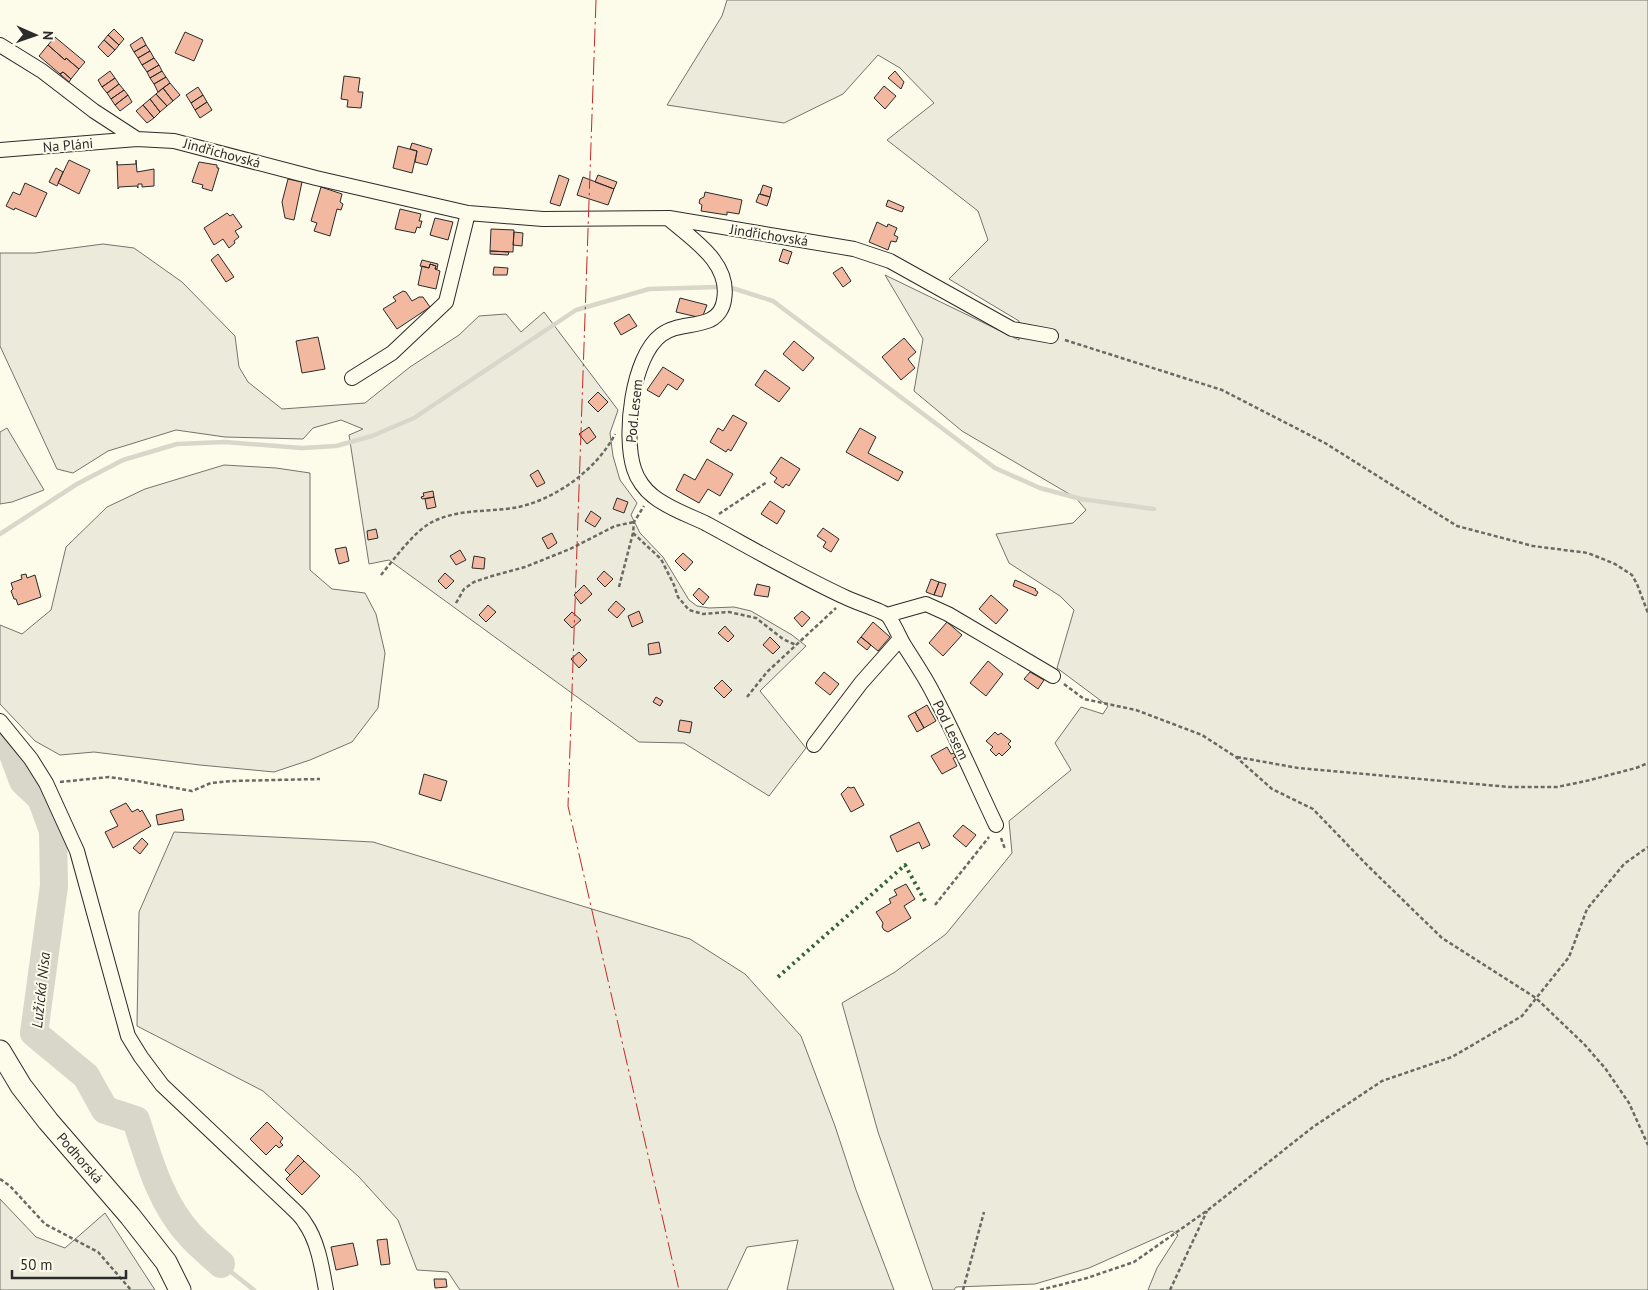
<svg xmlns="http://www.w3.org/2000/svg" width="1648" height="1290" font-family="'PT Sans',sans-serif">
<rect width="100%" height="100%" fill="#fdfbea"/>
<!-- green -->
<path fill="#ecebdb" stroke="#74746e" d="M727,0H1648V1290H1148L1157,1268L1178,1235L1172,1231L1089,1268L1035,1284L956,1287L954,1290H933L878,1132L842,1003L895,972L946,934L1012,853L1009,821L1071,770L1055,743L1081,707L1103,714L1108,706L1057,668L1074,610L1060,596L1009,563L996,534L1073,523L1086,510L1076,498L962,431L914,391L923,339L885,275L1019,340V321L949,279L988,240L978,211L887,140L934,103L900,68L878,55L843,94L784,123L667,105L722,16Z
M103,244L134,248L182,282L235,336L239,367L248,382L282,409L365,403L410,367L459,335L479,316L506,314L521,332L544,312L618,410L610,433L613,456L620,480L637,503L631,515L640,533L663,557L689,600L697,606L709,608L734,607L751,611L792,635L806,646L760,691L806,748L769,796L684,743L639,742L389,560L369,564L349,435L363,429L341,420L313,428L303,439L225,437L176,430L108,451L73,473L57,469L0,346V253H35Z
M7,428L44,490L12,502L0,504V432Z
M224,465L276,468L310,473V570L332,589L365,593L376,614L385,653L378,708L352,742L310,760L274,772L200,765L94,752L60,755L35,741L0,704V625L22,634L51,610L66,547L107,507L145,489Z
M174,832L373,842L690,939L745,974L801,1036L835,1126L856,1190L894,1290H787L798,1240L747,1247L727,1290H460L448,1272L417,1270L398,1220L359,1177L263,1091L137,1026L139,912Z
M0,1199L36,1237L65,1248L105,1213L155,1290H0Z"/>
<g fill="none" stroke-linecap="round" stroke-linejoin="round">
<!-- stream -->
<path stroke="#d8d7c9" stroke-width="4.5" d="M732,288L773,301L995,468L1040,488L1081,499L1154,509
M0,534L77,484L123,460L177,444L225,442L302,448L336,446L372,436L414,418L576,310L649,289L718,287
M221,1264L254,1290"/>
<!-- river -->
<path stroke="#d8d7c9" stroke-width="28" d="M0,733L10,746L23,781L41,798L53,831L54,886L34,1033L86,1076L105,1110L136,1120C149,1160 161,1204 190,1235C200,1246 211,1255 221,1264"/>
</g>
<!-- building -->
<path fill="#f2b8a0" stroke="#2b2b2b" d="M114,29L124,39L119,45L108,35Z
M185,32L203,40L194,61L175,53Z
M108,35L119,45L115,50L104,40Z
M55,37L85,62L79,69L66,58L65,60L48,45Z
M142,37L146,45L134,52L130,45Z
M104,40L115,50L108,57L98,47Z
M48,45L65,60L66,58L79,69L71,79L63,72L60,74L39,56Z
M146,45L150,51L138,58L134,52Z
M150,51L154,58L142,65L138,58Z
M154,58L159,65L147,72L142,65Z
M159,65L162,71L150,78L147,72Z
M110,71L115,78L102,87L98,80Z
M162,71L166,77L154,84L150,78Z
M895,71L904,82L901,89L888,78Z
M63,72L71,79L69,82L60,74Z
M344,76L360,78L358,92H363L361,108L347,107L348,100L341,99Z
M166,77L170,83L158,92L154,84Z
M115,78L119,84L107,93L102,87Z
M170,83L180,95L173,101L163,88Z
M119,84L124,90L111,99L107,93Z
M884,86L896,96L885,109L874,98Z
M198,87L203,95L191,103L186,95Z
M163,88L173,101L167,106L156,94Z
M124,90L128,95L115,105L111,99Z
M156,94L167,106L160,112L150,99Z
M128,95L132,102L120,111L115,105Z
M203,95L207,102L195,110L191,103Z
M150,99L160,112L154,118L143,105Z
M207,102L212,110L200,118L195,110Z
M143,105L154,118L147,123L136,111Z
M412,143L432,149L427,165L415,162L417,151L410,149Z
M398,146L417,151L412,173L393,168Z
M69,160L90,170L79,194L58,183Z
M136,160L137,172L154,169V186L142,187V184H138V188L137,186L119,187L118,189L117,161V165L136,164Z
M199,162L217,165V168H219L212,191L202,188L203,185L192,182Z
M56,168L63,172L57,186L49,182Z
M559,175L569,179L560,206L550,203Z
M598,175L617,182L614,189L595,182Z
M583,177L614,189L608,205L577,195Z
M288,179L302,182L294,220L285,218L282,202Z
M25,183L47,193L36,217L15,208L14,210L6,206L13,192L20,195Z
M763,185L772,188L770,197L760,194Z
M321,187L342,194L340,202L343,204L341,210L337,209L330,236L314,231L317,223L311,221Z
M705,192L742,200L739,214L727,212V215L701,211L702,205L699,203L700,199L704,197Z
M759,194L770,197L767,206L756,202Z
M888,200L904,207L902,212L886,206Z
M400,209L421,214L419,221H422L420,228L417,227L415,233L395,229Z
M227,213L230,216L233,214L242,227L235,231L239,237L234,241L235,243L229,248L223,239L214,245L204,228Z
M435,218L453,222L448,240L430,235Z
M877,222L887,227L888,224L897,228L894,235L898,237L896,242L891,241L888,250L869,242Z
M491,229L514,230L513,252L490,251Z
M514,232L523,233L522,246L513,245Z
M783,249L792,252L788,264L779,261Z
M490,251L509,252L508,255L490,254Z
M218,254L234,277L226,282L211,260Z
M422,260L438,264L437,269H435L436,266L430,264L429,268L420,266Z
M430,264L436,266L435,269L440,271L436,289L418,285L422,266L429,268Z
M494,267L508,268L507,275H493Z
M842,267L851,281L843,287L833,273Z
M403,291L406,292L412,301L419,297H423L430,307L397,329L383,309L396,301L393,297Z
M680,298L707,305L702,318L676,312Z
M629,314L637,326L621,335L614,323Z
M318,337L325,369L302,373L296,341Z
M904,338L916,352L908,359L915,368L901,380L882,357Z
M794,341L814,358L803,371L783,354Z
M663,367L684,380L677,390L668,384L659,397L647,390Z
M765,370L790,388L779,402L755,385Z
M598,392L608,402L598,412L588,402Z
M733,415L747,423L731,451L728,449L726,452L710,442L718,428L723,431Z
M589,427L596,437L587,444L579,434Z
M860,428L876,437L868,453L903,472L898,481L846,452Z
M781,457L800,469L789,486L786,484L783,488L774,482L777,478L770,473Z
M707,459L733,474L720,496L708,489L699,503L676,490L684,474L695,480Z
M538,470L545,483L537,487L530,475Z
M433,491L434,497L422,499L421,497L424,496L423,493Z
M434,497L436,507L427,509L425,499Z
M617,498L628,502L624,513L613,509Z
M770,501L785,511L777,524L761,514Z
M591,511L601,518L595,527L585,521Z
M823,528L839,539L831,552L823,547L826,542L817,536Z
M376,529L378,538L368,540L367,531Z
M552,533L557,543L548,549L542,538Z
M346,547L349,561L339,564L335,549Z
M460,550L466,560L456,565L450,556Z
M683,553L693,562L685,571L675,561Z
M474,556L485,558L484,569L472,568Z
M604,571L613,579L605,587L597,579Z
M445,573L454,581L446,589L438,581Z
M26,574L27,578L35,575L41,597L18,605L16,599H14L11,591L13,589L11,583L22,579L21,575Z
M931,579L939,582L934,595L926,592Z
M1015,580L1036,589L1035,590L1038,592L1036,596L1013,586Z
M939,582L946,584L942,597L934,595Z
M757,584L770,587L768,597L754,595Z
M584,585L592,594L581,604L574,595Z
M699,588L709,597L703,605L693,595Z
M991,595L1008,610L996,624L979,609Z
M616,601L625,609L617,618L608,610Z
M488,605L496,612L486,622L479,615Z
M639,611L643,622L632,627L628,616Z
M802,611L810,618L802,627L794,618Z
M572,612L581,620L572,628L564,620Z
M873,622L890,637L878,651L861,637Z
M947,622L962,635L943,656L929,643Z
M725,626L734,636L728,642L718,633Z
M770,637L780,647L773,654L763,645Z
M861,637L871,645L867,650L857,642Z
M659,642L661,653L649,655L648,644Z
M579,652L587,660L579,668L571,659Z
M988,661L1003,674L986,696L970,683Z
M824,672L839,684L830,695L815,683Z
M1030,672L1044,680L1038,689L1024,679Z
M722,680L732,690L724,698L714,688Z
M656,697L663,701L660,706L653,702Z
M927,705L936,721L924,728L915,712Z
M915,712L924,728L917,732L908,716Z
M680,720L692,722L690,733L678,731Z
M995,732L998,735L1001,733L1011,741L1008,744L1011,747L1002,756L999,753L996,756L990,750L993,747L986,741Z
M947,747L951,754L954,753L956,757L953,758L957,766L942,774L931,756Z
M424,774L447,781L441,801L419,794Z
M848,787L851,788L854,787L864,805L851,812L841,794Z
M126,803L132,812L138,809L140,812L142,810L151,826L113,848L105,832L118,826L110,811Z
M182,809L184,820L158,825L156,815Z
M919,822L930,845L922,849L919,842L897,852L890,836Z
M963,825L976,835L966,847L953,836Z
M142,838L148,844L140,854L133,848Z
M906,884L915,899L904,906L911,918L888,932L884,930L882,927L883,923L876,912L891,903L889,899L897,895L894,890Z
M267,1122L283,1138L280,1142L283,1145L279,1148L276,1145L266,1155L250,1139Z
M298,1155L304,1161L290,1175L285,1170Z
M304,1161L320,1176L302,1195L286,1179Z
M387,1239L390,1264L381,1265L377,1240Z
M353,1243L358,1265L336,1270L331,1247Z
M434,1279H446L447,1287L435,1288Z"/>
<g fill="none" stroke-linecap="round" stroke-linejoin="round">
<!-- street casing -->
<g stroke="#2b2b2b" stroke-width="16">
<path id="street" d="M0,45L42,71L94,111L137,139
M0,150L137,139L174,141L316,178L468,213L543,219L669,218L854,249L890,261L1012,329L1051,336
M669,219C693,240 731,263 724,300C723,308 718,316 710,320C694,327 675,324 661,335C632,357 623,435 634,469C637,479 645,490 653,496C669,509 689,515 707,524C753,549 799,576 847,598C855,602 882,611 887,615C892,619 900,639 904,645C914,661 925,677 933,693C956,736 975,781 996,825
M352,378L392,353L446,302L468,213
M887,615L926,604L948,614L1053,676
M0,721L31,759L46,783L77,851L128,1036L141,1057L162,1085L292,1208C297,1213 302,1217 305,1223C318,1241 322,1268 326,1290
M814,745L861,683L900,639"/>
</g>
<!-- primary casing -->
<g stroke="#2b2b2b" stroke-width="23">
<path id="primary" d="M0,1051L21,1086L48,1121L130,1216L166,1262L180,1290"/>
</g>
<!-- path -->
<path stroke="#6a6964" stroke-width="2.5" stroke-dasharray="4 2.5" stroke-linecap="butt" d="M1065,340L1222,390L1325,443L1457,526L1533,546L1588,553L1615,564L1632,575L1637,584L1648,613
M719,514L767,482
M633,533L661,559L674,585L678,597L689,610L703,614L729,612L756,618L783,639L796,645
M381,575C395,558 415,530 434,521C460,509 486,512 513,508C552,502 597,470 615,434
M619,587L633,533L634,522L644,506
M456,603L464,589L474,582L492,576L525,567L570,549L615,526L634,522
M1064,684L1084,699L1136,710L1202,735L1236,757L1272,789L1313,809L1367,865L1442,938L1536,998L1584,1044L1605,1068L1629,1103L1648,1145
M747,697L767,672L836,608
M1237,757L1298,768L1509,787H1557L1586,781L1636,768L1648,763
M60,782L109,777L137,781L192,791L211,783L232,781L320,779
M1001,838L1005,849
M935,905L989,837
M0,1179L10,1186L45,1224L98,1252L131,1290
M963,1290L984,1212
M1040,1290L1087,1278L1134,1262L1208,1210L1313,1127L1382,1081L1452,1057L1522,1016L1569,957L1587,909L1624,864L1648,847
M1170,1290L1207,1211"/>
<!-- street -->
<use href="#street" stroke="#fdfbea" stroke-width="14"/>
<!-- primary -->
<use href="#primary" stroke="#fdfbea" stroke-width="21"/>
<!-- hedge -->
<path stroke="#34623c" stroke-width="4" stroke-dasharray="2.5 4" stroke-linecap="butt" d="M778,977L905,865L925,901"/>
<!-- power -->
<path stroke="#c62828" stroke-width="1" stroke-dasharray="18 4 2.5 4" stroke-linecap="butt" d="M596,0L568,806L679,1290"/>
</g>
<g text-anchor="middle" stroke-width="4" stroke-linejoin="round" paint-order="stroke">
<!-- street labels -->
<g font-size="14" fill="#2b2b2b" stroke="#fdfbea">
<text transform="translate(68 145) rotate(-5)" y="5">Na Pláni</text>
<text transform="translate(222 153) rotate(15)" y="5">Jindřichovská</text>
<text transform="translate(769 235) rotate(9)" y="5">Jindřichovská</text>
<text transform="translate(634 411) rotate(-84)" y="5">Pod Lesem</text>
<text transform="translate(951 730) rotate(64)" y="5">Pod Lesem</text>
<text transform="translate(80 1158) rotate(49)" y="5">Podhorská</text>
</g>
<!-- water labels -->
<g font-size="15" font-style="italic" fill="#2b2b2b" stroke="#fdfbea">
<text transform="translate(41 990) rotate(-84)" y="5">Lužická Nisa</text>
</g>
</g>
<!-- north arrow -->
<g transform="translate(35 35) rotate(92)" stroke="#fdfbea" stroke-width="4" paint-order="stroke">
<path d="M0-4L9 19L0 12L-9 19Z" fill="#2b2b2b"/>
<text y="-8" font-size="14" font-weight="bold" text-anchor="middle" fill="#2b2b2b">N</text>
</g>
<!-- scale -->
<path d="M12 1270v8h114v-8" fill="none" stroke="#2b2b2b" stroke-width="2.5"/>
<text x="20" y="1270" font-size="15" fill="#2b2b2b" stroke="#fdfbea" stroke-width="4" paint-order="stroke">50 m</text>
</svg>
